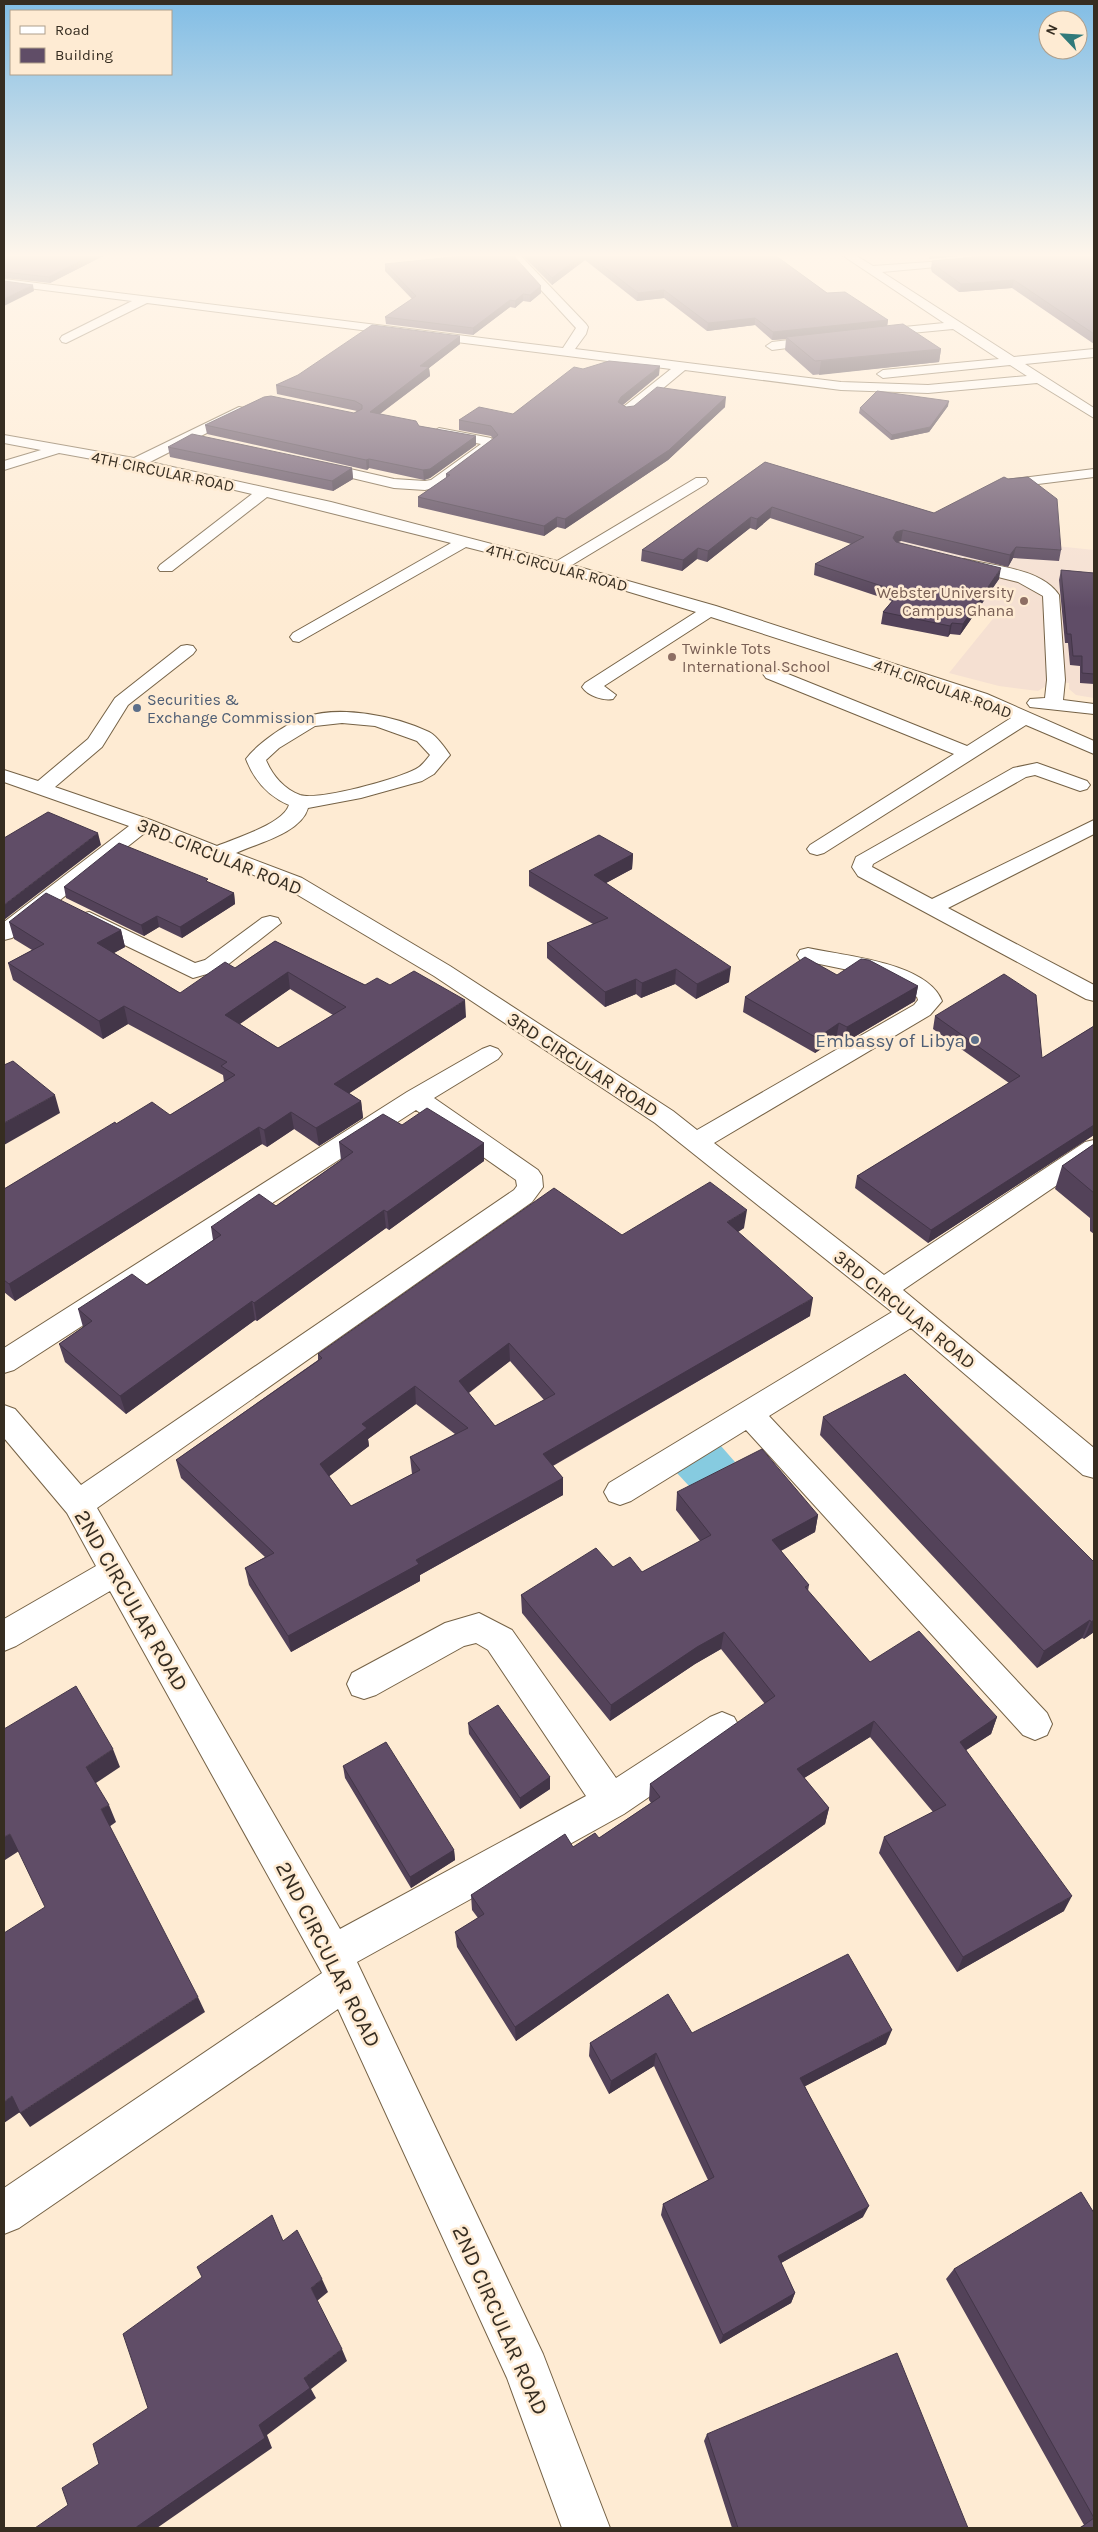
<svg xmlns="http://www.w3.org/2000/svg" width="1098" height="2532" font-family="Karla,sans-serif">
<rect width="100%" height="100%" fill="#feebd3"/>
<!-- education -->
<path fill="#f5e0d2" d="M933,518L1008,541L1094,550V698L1076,695L1069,689V683L1046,681V686L1038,691L999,686L949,673L1000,610L908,592L851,566Z"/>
<!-- water -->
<path fill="#86cbe0" d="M721,1446L735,1462L690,1487L676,1472Z"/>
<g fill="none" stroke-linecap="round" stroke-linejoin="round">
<!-- minor casing -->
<g stroke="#756246" stroke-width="2">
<path id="minor" d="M507,253H518L586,324L588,327L586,334L575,349L841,382L928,385L1027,376L1010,365L883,378L877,374L883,370L999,359L953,329L870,337L868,334L874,330L944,323L839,253H852L873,266L973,259V263L969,264L882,272L1014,357L1094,349V357L1025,364L1094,408V418L1037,383L928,393L841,390L685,370L632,414L627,415L620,411L622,408L671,369L147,303L66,343L62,342L60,339L62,336L132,301L4,285V279L563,348L576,328Z
M822,336L826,337L828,340L826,343L772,350L766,346L772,342Z
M239,407L244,408L246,411L244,414L150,462L331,502L557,561L696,478H706L708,481L706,484L572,565L716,606L987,694L1094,741V754L1026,725L824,853L817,855L810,853L807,849L810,845L954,754L766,678L763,674L766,670H778L967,746L1011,718L975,702L711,617L604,686L616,695L613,699C603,701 588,696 582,687L585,683L696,612L553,569L466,547L299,642L293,641L290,637L293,633L451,543L267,497L172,571H160L158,568L160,565L252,494L136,467L59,453L4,470V461L41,450L4,443V435L134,458Z
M439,428L491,438L496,445L441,486L425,490L394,488L310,468L308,465L315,461L394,479L425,481L431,480L481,444L434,435L432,432Z
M1094,469V477L1006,488L999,484L1006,480Z
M964,559C993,566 1041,568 1059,595L1065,680L1063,700L1094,704V714L1030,707L1027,703L1030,699L1045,698L1047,680L1043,596L1018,582L958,567L956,564Z
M187,645L193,646L196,650L193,654L128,705L102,747L55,787L151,820L217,846C236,838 283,824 289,805C268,796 254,780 246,759C257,744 287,723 305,717C341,705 396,716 429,732C437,736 445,748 450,755L434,774L422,781L361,798L308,808C301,833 258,843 236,853L302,878L450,966L673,1111L697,1130L914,1005L918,1000L917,997L887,978L800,960L797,955L800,950L808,948C844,956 927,962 942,1001L930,1015L714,1143L884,1275L1085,1142L1094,1140V1160L903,1290L1094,1448V1478L1083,1475L911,1328L769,1416L1047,1713L1052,1724L1047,1735L1035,1740L1023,1735L746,1430L631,1501L620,1505L609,1501L604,1492L609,1483L892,1312L655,1123L434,976L286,888L146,832L12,938L4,940V922L129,826L4,782V770L38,781L88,739L115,698L181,646ZM342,723L375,726L417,741L430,755C426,760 422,766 416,769C397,779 319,801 300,795C284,789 272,775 266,760L279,748L315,726Z
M1037,763L1087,781L1090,785L1087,789L1080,791L1035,775L1026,777L873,864L872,867L932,899L1094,820V834L948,908L1094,985V1001L1086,999L858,876L852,867L856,857L1013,768Z
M89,912L195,963L205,960L262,918L270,916L278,918L281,923L221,970L193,978L81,924L78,919L81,914Z
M490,1046L498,1049L502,1054L498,1059L434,1098L538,1170L542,1176L543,1187L532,1202L97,1508L340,1929L586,1796L488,1650L476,1643L464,1646L376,1695L364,1699L352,1695L347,1684L352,1673L445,1623L479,1613L512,1630L616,1778L710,1717L722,1712L734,1717L740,1728L734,1739L624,1814L357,1962L543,2354L610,2528H562L507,2378L338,2009L19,2228L4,2234V2188L322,1973L110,1591L16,1646L4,1651V1619L96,1566L67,1513L4,1438V1405L15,1409L81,1485L514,1190L517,1186L516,1180L416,1110L14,1370L4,1373V1348L407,1092L482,1049Z"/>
</g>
<!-- minor -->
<use href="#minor" fill="#fff" fill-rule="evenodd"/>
</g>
<!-- wall -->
<path fill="#534259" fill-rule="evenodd" d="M4,253H109L50,283L4,278Z
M524,253H772L827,293L888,320L887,326L941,349L939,362L813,375L785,350L786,339L772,340L755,325L707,331L664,298L637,301L585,260L552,285L524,257Z
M1094,254V344L1012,288L959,292L932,272L931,269L932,261Z
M385,264L541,286V293L530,302L523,301L515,308L510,307L473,335L386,324L385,317L412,299L385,271Z
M460,336V344L429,368L430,376L380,414L419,426L476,436V445L430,478L424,480L369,468L367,470L207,434L205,425L354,413L357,411L277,394L276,385Z
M583,369L659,375L623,405L626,407H725L668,460L565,529L557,527L544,536L418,507V497L446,478V474L493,439L491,436L459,430V420L513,414Z
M948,406L929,432L891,440L859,413L860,408Z
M168,447L352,468L353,479L333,491L170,457Z
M765,462L934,513L1061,550L1059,561L1013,558L1008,567L901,541L898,542L999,579L960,635L950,634L948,637L881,624L883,612L892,601L814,575L815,564L851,544L770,518L756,530L750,528L707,562L697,559L682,571L641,561L642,550Z
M1061,570L1094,573V684L1080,683V666L1070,665L1068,643H1065L1059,580Z
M633,854L632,869L606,883L729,982L696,999L675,984L641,998L636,994L605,1007L547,958V943L593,924L529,886V871Z
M208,882L234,893L235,904L182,938L159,927L144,936L66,898L64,887Z
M9,922L121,930L125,947L114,953L180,993L235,968L275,941L365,985H390L466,1017L349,1093L361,1101L363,1118L319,1146L294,1129L267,1147L262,1144L15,1301L4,1292V1189L116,1124L170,1115L224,1082L223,1075L128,1024L103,1039L13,980L8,963L32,950L14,939ZM290,989L333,1015L278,1048L240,1024Z
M837,975L918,986L915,1001L844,1043L836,1039L815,1053L743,1012L745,997Z
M935,1016L1042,1058L1094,1026V1135L928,1243L855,1188L857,1176L1009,1083L933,1029Z
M402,1125L484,1143V1161L389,1230L386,1228L257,1321L255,1320L126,1414L65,1362L59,1344L83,1327L78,1309L147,1285L213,1240L211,1227L276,1206L341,1160L339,1142Z
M1094,1144V1234L1090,1231V1218L1055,1189L1062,1166Z
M744,1228L738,1232L810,1316L553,1466L563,1478V1495L420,1575V1581L291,1652L249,1585L245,1568L265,1557L181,1478L176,1460L318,1360V1354L622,1235ZM510,1361L544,1400L495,1426L469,1393ZM416,1404L455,1434L410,1457L412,1474L351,1506L329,1476L369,1446L368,1439Z
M823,1417L1094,1562V1632L1084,1639L1082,1638L1037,1668L820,1435Z
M677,1492L818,1515L815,1532L781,1551L809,1585L808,1591L870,1662L997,1717L991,1734L966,1750L1064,1911L957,1972L879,1853L884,1837L933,1812L870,1737L804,1778L829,1808L825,1824L516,2041L457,1947L455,1932L478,1918L472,1910L471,1895L573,1847L599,1838L651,1803L649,1800L650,1784L765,1704L721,1649L695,1664L610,1721L522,1613L521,1595L613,1567L642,1572L700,1541L676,1510Z
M468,1723L550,1777V1789L520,1809L469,1734Z
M343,1766L454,1850L455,1860L411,1888L345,1778Z
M692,2033L886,2044L805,2086L863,2217L781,2263L795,2293L791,2303L720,2344L661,2215L663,2204L708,2180L654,2066L609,2094L589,2056L590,2043Z
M1094,2213V2528H1078L1084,2525L946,2279L954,2269Z
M707,2434L968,2528H732L704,2441Z"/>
<!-- shaded-wall -->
<path fill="#433648" d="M96,253H109L50,283L49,277Z
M584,253H585V260L552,285V278Z
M930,253H991L929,259Z
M1014,280L1012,288L959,292L961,284Z
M33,285L34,291L4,306V299Z
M541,286V293L530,302V295Z
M664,290V298L637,301L638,293Z
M523,294V301L515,308V301Z
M510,300V307L473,335V328Z
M755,318V325L707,331L708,323Z
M888,320L887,327L786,337V339L772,340L773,332Z
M460,336V344L429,368L430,376L370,421V412L420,366Z
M941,349L939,362L819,375L821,361Z
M660,366L659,375L620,407L618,402L621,397Z
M726,397L725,407L668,460L565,529V519Z
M949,401L948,406L929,432L891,440L892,435Z
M476,436V445L430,478L424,480L423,470Z
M369,459V468L367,470L366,460Z
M352,468L353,479L333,491L332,481Z
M772,507L770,518L756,530L757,519Z
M557,517V527L544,536V526Z
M751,517L750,528L707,562L708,551Z
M903,530L901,541L894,543L893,538L896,532Z
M1016,547L1013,558L1008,567L1010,555Z
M698,548L697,559L682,571L683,560Z
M1001,568L999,579L960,635L963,624Z
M952,623L950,634L948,637L950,626Z
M98,833L101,845L4,920V905Z
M633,854L632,869L593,890L594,875Z
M234,893L235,904L182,938L180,927Z
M157,916L159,927L144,936L141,925Z
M121,930L125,947L101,960L97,943Z
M731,967L729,982L696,999L697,984Z
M676,969L675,984L641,998L642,983Z
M288,972L290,989L228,1032L225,1015Z
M636,979V994L605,1007V992Z
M918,986L915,1001L844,1043L847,1027Z
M465,1000L466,1017L336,1102L334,1084Z
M124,1006L128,1024L103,1039L99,1021Z
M839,1023L836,1039L815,1053L817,1038Z
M55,1095L60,1113L4,1145V1123Z
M361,1101L363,1118L319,1146L316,1128Z
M291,1112L294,1129L267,1147L264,1130Z
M1094,1125V1135L928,1243L931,1230Z
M259,1127L262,1144L15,1301L9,1284Z
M484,1143V1161L389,1230L387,1212Z
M384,1210L386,1228L257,1321L254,1303Z
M747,1210L744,1228L725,1240L727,1222Z
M813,1298L810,1316L543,1471V1454Z
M252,1301L255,1320L126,1414L120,1396Z
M509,1343L510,1361L460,1399L459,1381Z
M415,1386L416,1404L368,1439L369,1446L323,1481L320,1464L362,1424Z
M563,1478V1495L420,1575V1581L291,1652L288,1636L416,1560Z
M818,1515L815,1532L769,1557L772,1540Z
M1090,1620L1082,1638L1037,1668L1044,1651Z
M1094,1620V1632L1084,1639L1091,1622Z
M724,1632L721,1649L695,1664L610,1721L611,1705L697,1647Z
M997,1717L991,1734L954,1758L960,1742Z
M874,1721L870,1737L793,1785L797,1769Z
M113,1749L120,1767L93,1785L86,1767Z
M550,1777V1789L520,1809V1798Z
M109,1805L116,1822L109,1827L101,1809Z
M829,1808L825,1824L516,2041L515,2027Z
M10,1834L19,1851L5,1860L4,1858V1837Z
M454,1850L455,1860L411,1888L410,1877Z
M1072,1896L1064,1911L957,1972L963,1957Z
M198,1997L205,2012L30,2127L20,2113Z
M892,2030L886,2044L796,2091L800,2078Z
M656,2053L654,2066L609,2094L611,2081Z
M12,2096L23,2110L4,2123V2102Z
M869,2206L863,2217L774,2267L778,2256Z
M322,2279L328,2292L317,2301L311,2288Z
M795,2293L791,2303L720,2344L723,2335Z
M342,2349L347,2361L311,2389L316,2398L267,2435L272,2448L157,2528H135L259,2425L304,2378Z"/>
<!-- building -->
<path fill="#604d67" stroke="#433648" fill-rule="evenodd" d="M4,253H96L49,277L4,272Z
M492,253H511L541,286L530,295L523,294L515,301L510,300L473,328L385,317L416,296L385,264Z
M528,253H584L552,278Z
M586,253H772L827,293L845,292L888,320L773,332L755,318L708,323L664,290L638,293Z
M1020,253L1094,254V334L1014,280L961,284L933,264L932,261Z
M4,281L33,285L4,299Z
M903,324L941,349L815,361L786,337Z
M372,325L460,336L420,366L429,367L370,412L416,421L419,426L476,436L430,469L423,470L369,459L366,460L205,425L264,397L271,396L354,413L362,409V405L355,401L276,385L298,375Z
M609,361L660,366L621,397L618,402L626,407L634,406L657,387L726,397L669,450L565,519L557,517L544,526L418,497L450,475L446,474L498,435L491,426L459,420L479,407L513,414L574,367L583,369Z
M877,391L949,401L930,427L892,435L860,408Z
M192,434L352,468L332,481L168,447Z
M765,462L934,513L1004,477L1008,479L1028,477L1057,499L1061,550L1016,547L1010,555L903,530L896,532L893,538L896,542L1001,568L963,624L952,623L950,626L883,612L900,592L815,564L864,537L772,507L757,519L751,517L708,551L698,548L683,560L642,550Z
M1061,570L1094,573V674L1082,673V656H1073L1071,634H1067Z
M48,812L98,833L4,905V838Z
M599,835L633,854L594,875L731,967L697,984L676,969L642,983L636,979L605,992L547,943L608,918L529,871Z
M119,843L208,879L206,881L234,893L180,927L157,916L141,925L64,887Z
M46,893L121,930L97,943L180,993L225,962L235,968L275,941L365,985L377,978L390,985L414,971L465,1000L334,1084L361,1101L316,1128L291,1112L264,1130L259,1127L9,1284L4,1280V1189L115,1122L116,1124L152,1102L170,1115L235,1075L221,1066L227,1062L124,1006L99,1021L8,963L44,944L9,922ZM288,972L346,1007L278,1048L225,1015Z
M805,957L837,975L861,959L869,960L918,986L847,1027L839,1023L817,1038L745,997Z
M1004,974L1036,995L1042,1058L1094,1026V1125L931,1230L857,1176L1020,1076L935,1016Z
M13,1061L55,1095L4,1123V1065Z
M427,1108L484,1143L387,1212L384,1210L254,1303L252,1301L120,1396L59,1344L92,1321L78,1309L132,1274L147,1285L221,1235L211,1227L259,1194L276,1206L353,1152L339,1142L383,1114L402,1125Z
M1094,1144V1193L1062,1166Z
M710,1182L747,1210L727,1222L813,1298L543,1454L563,1478L416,1560L419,1564L288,1636L245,1568L274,1553L176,1460L322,1358L318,1354L554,1188L622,1235ZM509,1343L555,1394L495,1426L459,1381ZM415,1386L468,1428L410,1457L420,1470L351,1506L320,1464L367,1428L362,1424Z
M905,1374L1094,1562V1620L1091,1622L1090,1620L1044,1651L823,1417Z
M762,1449L818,1515L772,1540L809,1585L805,1587L870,1662L919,1631L997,1717L960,1742L1072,1896L963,1957L884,1837L946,1805L874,1721L797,1769L829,1808L515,2027L455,1932L484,1914L471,1895L565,1834L573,1847L595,1833L599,1838L660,1797L650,1784L775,1696L724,1632L697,1647L611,1705L521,1595L596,1548L613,1567L630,1557L642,1572L711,1535L677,1492Z
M76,1686L113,1749L86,1767L109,1805L101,1809L198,1997L20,2113L12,2096L4,2102V1933L45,1907L10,1834L4,1837V1729Z
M498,1705L550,1777L520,1798L468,1723Z
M386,1742L454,1850L410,1877L343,1766Z
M848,1954L892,2030L800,2078L869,2206L778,2256L795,2293L723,2335L663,2204L714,2177L656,2053L611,2081L590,2043L668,1994L692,2033Z
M1081,2192L1094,2213V2518L954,2269Z
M272,2215L283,2241L297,2230L322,2279L311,2288L342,2349L304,2378L310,2388L259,2425L265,2438L135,2528H35L68,2505L62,2488L99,2464L93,2444L148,2408L123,2334L202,2277L197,2267Z
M897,2353L968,2528H738L707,2434Z
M1094,2518V2528H1080Z"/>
<!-- sky -->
<linearGradient id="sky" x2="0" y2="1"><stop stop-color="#81bde5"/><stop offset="0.42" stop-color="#fff6eb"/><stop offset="1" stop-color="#fff6eb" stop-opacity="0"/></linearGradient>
<rect width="1098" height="608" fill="url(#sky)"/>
<!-- markers -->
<g fill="#8d6e63" stroke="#feebd3" stroke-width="2">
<circle cx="1024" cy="601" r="5"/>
<circle cx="672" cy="657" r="5"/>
</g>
<g fill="#5c6f8a" stroke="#feebd3" stroke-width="2">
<circle cx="137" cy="708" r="5"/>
<circle cx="975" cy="1040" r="5"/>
</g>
<g text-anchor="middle" stroke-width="5" stroke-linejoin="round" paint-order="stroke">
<!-- far-street labels -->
<g font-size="16" fill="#362d21" stroke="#feebd3">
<text transform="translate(163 471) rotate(12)" y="6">4TH CIRCULAR ROAD</text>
<text transform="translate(557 567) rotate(15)" y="6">4TH CIRCULAR ROAD</text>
<text transform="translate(943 688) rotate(20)" y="6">4TH CIRCULAR ROAD</text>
</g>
<!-- far-education labels -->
<g font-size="16" fill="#785e54" stroke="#feebd3" text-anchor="end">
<text x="1014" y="598">Webster University<tspan x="1014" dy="18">Campus Ghana</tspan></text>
<text x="682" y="654" text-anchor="start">Twinkle Tots<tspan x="682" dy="18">International School</tspan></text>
</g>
<!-- far-service labels -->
<g font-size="16" fill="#4e5e75" stroke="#feebd3" text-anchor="start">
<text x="147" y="705">Securities &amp;<tspan x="147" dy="18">Exchange Commission</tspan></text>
</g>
<!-- street labels -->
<g font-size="19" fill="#362d21" stroke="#feebd3">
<text transform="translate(220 856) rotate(22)" y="7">3RD CIRCULAR ROAD</text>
<text transform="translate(583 1064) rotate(33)" y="7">3RD CIRCULAR ROAD</text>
<text transform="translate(905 1309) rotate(39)" y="7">3RD CIRCULAR ROAD</text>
</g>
<!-- service labels -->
<g font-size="19" fill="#4e5e75" stroke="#feebd3" text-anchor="end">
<text x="965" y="1047">Embassy of Libya</text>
</g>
<!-- near-street labels -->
<g font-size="22" fill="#362d21" stroke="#feebd3">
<text transform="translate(132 1600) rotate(60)" y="8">2ND CIRCULAR ROAD</text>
<text transform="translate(329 1954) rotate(63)" y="8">2ND CIRCULAR ROAD</text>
<text transform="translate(501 2320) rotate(66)" y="8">2ND CIRCULAR ROAD</text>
</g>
</g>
<!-- border -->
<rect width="1098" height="2532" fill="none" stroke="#362d21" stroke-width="10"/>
<!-- legend -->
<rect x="10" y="10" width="162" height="65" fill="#feebd3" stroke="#ae9f8c"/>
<rect x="20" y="26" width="25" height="8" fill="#ffffff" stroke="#ae9f8c"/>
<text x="55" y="35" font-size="15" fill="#362d21">Road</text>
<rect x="20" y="48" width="25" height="15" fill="#604d67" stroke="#ae9f8c"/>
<text x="55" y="60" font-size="15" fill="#362d21">Building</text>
<!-- north arrow -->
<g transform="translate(1063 35) rotate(295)"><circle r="24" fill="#feebd3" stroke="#ae9f8c"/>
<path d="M0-4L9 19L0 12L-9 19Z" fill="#317a7a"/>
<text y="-8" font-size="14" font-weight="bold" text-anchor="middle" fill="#362d21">N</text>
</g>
</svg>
